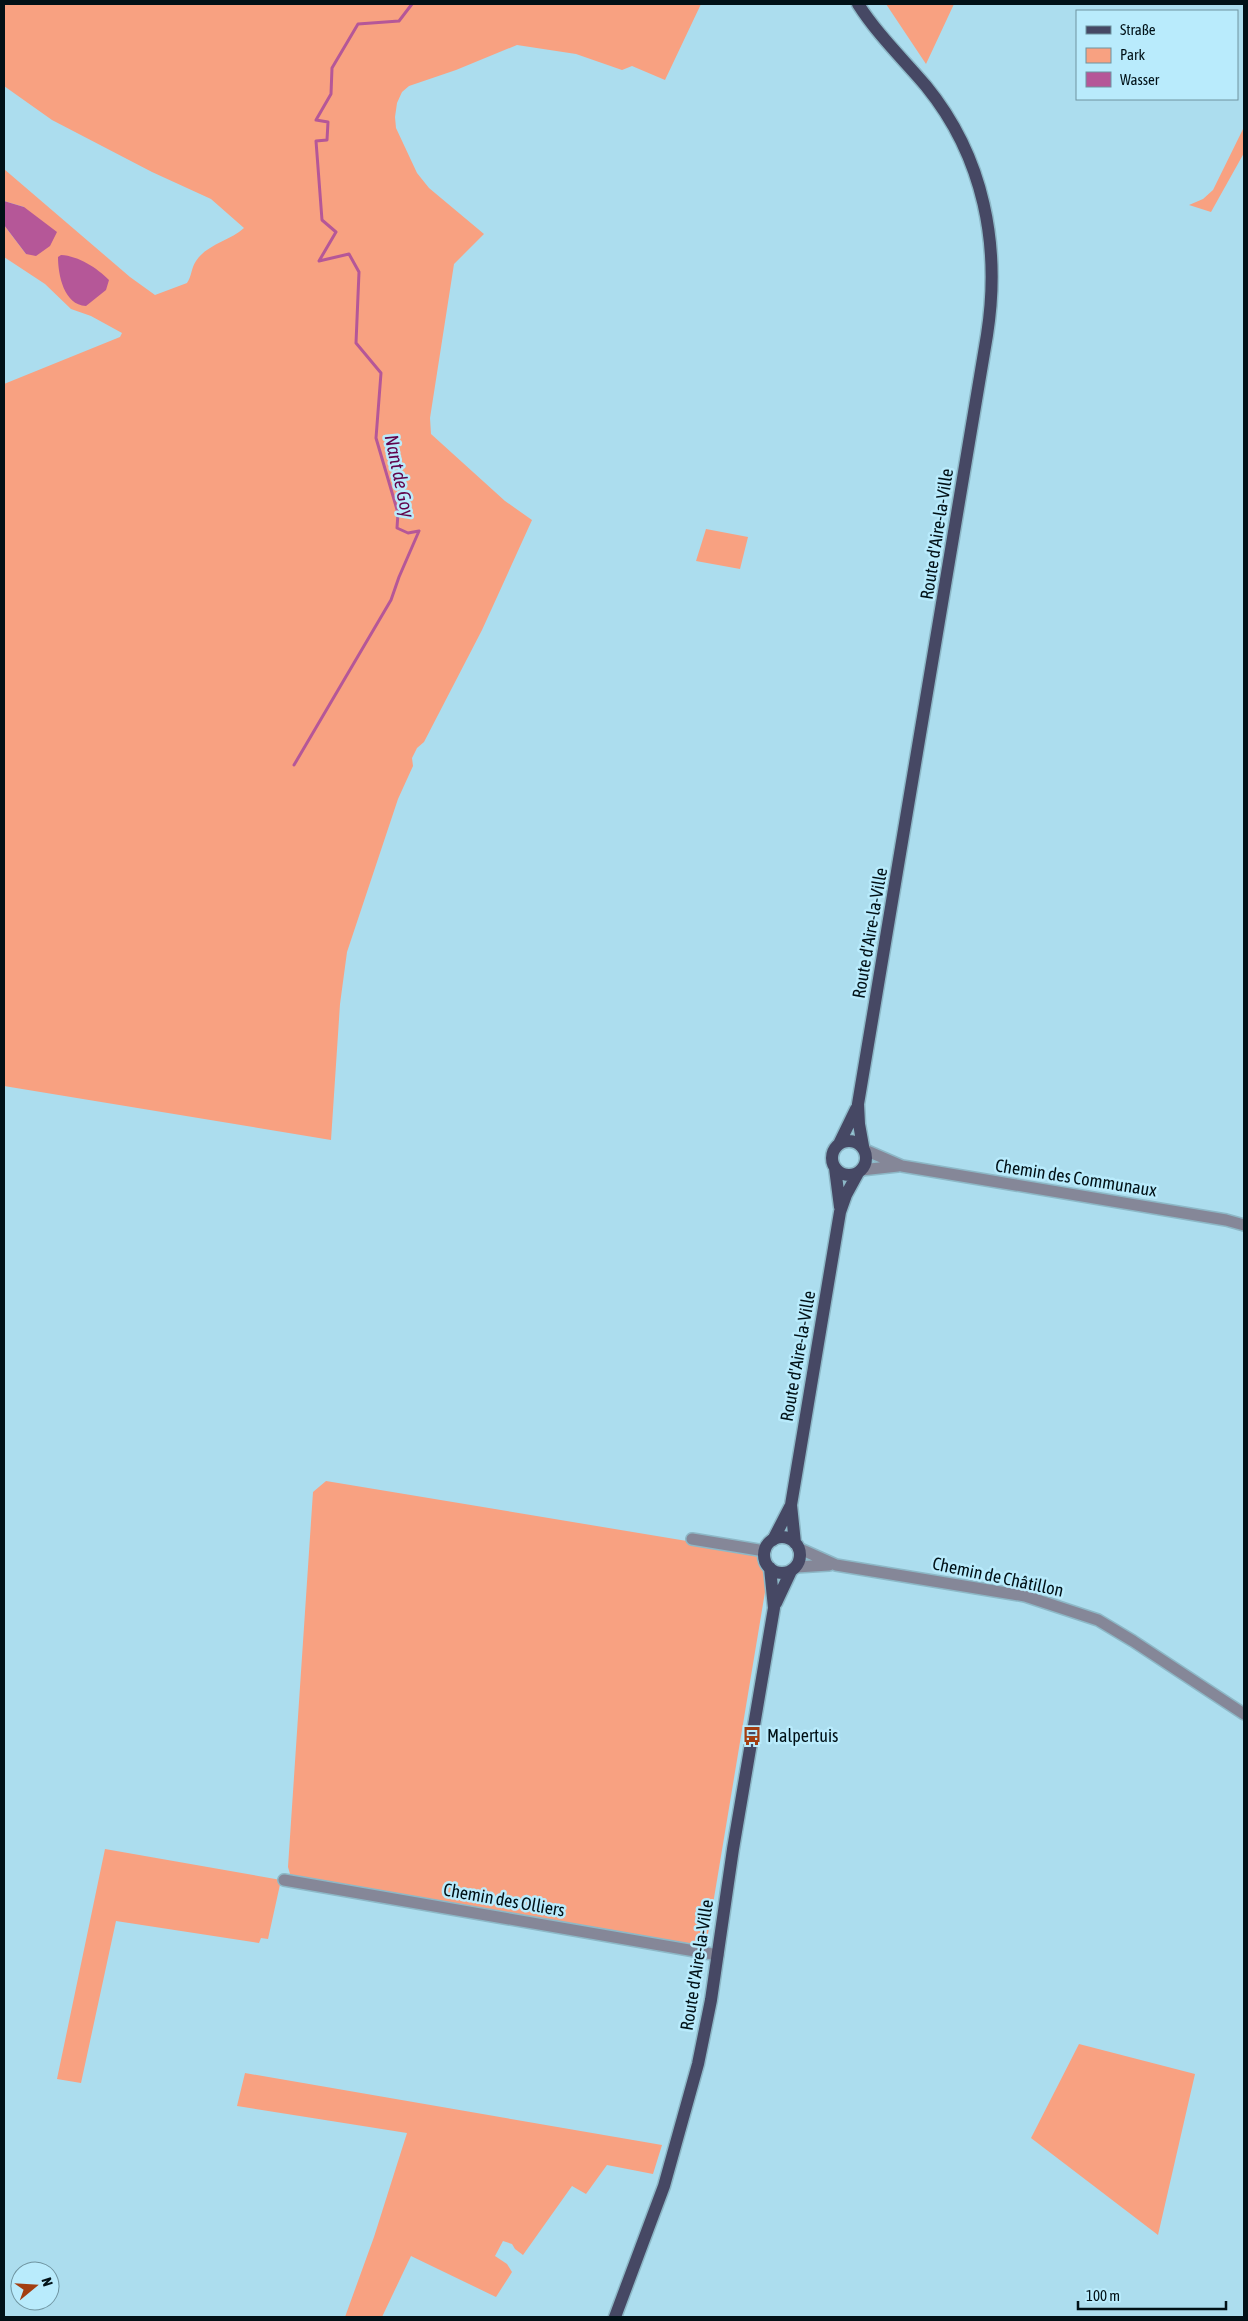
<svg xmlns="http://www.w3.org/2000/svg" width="1248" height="2321" font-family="'Asap Condensed',sans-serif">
<rect width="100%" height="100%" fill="#acddee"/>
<!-- green -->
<path fill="#f8a181" d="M4,4H701L665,80L632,66L622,70L576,54L517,45L456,70L409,86L402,92L397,103L395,117L396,128L417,173L429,188L484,234L454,264L430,418L431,434L505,501L532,520L482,630L424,742L417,748L412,758L413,766L398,799L347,952L340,1004L331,1140L4,1086V384L120,337L122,333L91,316L71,309L45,284L4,257V225L26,254L24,207L4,201V169L130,277L155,295L187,283C192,276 191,268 196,261C207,244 230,241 244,228L211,199L152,172L52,120L4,86Z
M886,4H954L926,64Z
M1244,127V153L1211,212L1189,205L1203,199L1213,190Z
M706,529L748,537L740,569L696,561Z
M326,1481L747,1551L757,1557L767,1580L706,1946L695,1948L295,1878L290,1874L288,1867L313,1492Z
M105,1849L281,1880L268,1939L261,1938L259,1943L116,1921L81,2083L57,2079Z
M1079,2044L1195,2074L1158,2235L1031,2138Z
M245,2073L662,2145L653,2174L607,2165L586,2194L572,2186L523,2255L515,2249L512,2244L503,2241L495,2256L507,2264L512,2272L496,2297L411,2256L382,2317H345L374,2237L407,2133L237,2106Z"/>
<!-- water -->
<path fill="#b55798" d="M4,201L24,207L57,232L50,246L36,256L26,254L4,225Z
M61,255C79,256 97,268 109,280L106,290L86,306C64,305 58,275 58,257Z"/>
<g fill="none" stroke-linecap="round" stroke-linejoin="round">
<!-- stream -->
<path stroke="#b55798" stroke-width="3" d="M294,765L391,600L399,577L419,531L408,533L397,528L398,513L376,438L381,373L356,343L359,272L349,254L319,261L336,232L322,220L316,141L327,140L328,122L316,120L331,94L332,68L358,24L399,21L412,4"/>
<!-- minor casing -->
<g stroke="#8db8c7" stroke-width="14">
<path id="minor" d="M865,1150L902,1166L1226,1220L1244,1225
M861,1170L898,1166
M692,1539L765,1551
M798,1548L836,1565L1025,1596L1098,1620L1133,1641L1244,1714
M796,1567L829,1565
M284,1880L718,1955"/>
</g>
<!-- major casing -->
<g stroke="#8db8c7" stroke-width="15">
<path id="major" d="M858,4C877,34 903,59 926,86C984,157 1001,246 987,335L858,1104L859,1124L863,1146
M832 1158a17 17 0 1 1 34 0a17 17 0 1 1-34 0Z
M839,1144L856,1109
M835,1168L840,1207
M764 1555a18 18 0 1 1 36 0a18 18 0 1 1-36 0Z
M773,1540L790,1507
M795,1543L791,1505L840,1212L846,1195L858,1173
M776,1603L791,1571
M615,2317L664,2186L698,2064L711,2000L733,1849L774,1608L770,1568"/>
</g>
<!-- minor -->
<use href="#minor" stroke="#858798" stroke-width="11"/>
<!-- major -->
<use href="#major" stroke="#464864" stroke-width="12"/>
</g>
<!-- icons -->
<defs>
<g id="bus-bare" transform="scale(1.5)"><path d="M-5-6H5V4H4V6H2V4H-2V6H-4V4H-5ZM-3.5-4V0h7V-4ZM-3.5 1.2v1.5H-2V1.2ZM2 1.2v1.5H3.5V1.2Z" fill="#a33e11" stroke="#b9ebfc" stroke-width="2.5" paint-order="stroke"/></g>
</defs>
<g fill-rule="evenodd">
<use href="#bus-bare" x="752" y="1736"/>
</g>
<g text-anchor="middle" stroke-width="5" stroke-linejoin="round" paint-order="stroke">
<!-- street labels -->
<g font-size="18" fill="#011117" stroke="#b9ebfc">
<text transform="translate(937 534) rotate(-81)" y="6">Route d'Aire-la-Ville</text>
<text transform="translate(870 933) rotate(-80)" y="6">Route d'Aire-la-Ville</text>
<text transform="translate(1076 1178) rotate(9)" y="6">Chemin des Communaux</text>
<text transform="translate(798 1356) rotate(-80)" y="6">Route d'Aire-la-Ville</text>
<text transform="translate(998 1577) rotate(12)" y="6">Chemin de Châtillon</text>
<text transform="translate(504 1900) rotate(10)" y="6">Chemin des Olliers</text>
<text transform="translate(697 1965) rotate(-81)" y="6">Route d'Aire-la-Ville</text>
</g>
<!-- poi labels -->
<g font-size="18" fill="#011117" stroke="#b9ebfc" text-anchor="start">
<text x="767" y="1742">Malpertuis</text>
</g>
<!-- water labels -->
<g font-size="19" font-style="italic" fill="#61044b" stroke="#b9ebfc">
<text transform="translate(400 476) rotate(78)" y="7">Nant de Goy</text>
</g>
</g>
<!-- border -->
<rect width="1248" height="2321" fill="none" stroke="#011117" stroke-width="10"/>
<!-- legend -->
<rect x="1076" y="10" width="162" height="90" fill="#b9ebfc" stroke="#6f94a0"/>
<rect x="1086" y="26" width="25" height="8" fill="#464864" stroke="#6f94a0"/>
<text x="1120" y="35" font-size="15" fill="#011117">Straße</text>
<rect x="1086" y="48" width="25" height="15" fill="#f8a181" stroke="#6f94a0"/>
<text x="1120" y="60" font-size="15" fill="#011117">Park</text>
<rect x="1086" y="72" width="25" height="15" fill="#b55798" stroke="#6f94a0"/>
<text x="1120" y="85" font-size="15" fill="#011117">Wasser</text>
<!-- north arrow -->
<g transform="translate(35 2286) rotate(72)"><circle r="24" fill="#b9ebfc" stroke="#6f94a0"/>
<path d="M0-4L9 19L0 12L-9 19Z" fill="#a33e11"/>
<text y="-8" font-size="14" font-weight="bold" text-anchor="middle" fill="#011117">N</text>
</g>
<!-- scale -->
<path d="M1078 2301v8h148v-8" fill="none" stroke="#011117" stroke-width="2.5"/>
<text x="1086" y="2301" font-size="15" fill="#011117" stroke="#b9ebfc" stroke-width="4" paint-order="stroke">100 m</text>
</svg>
